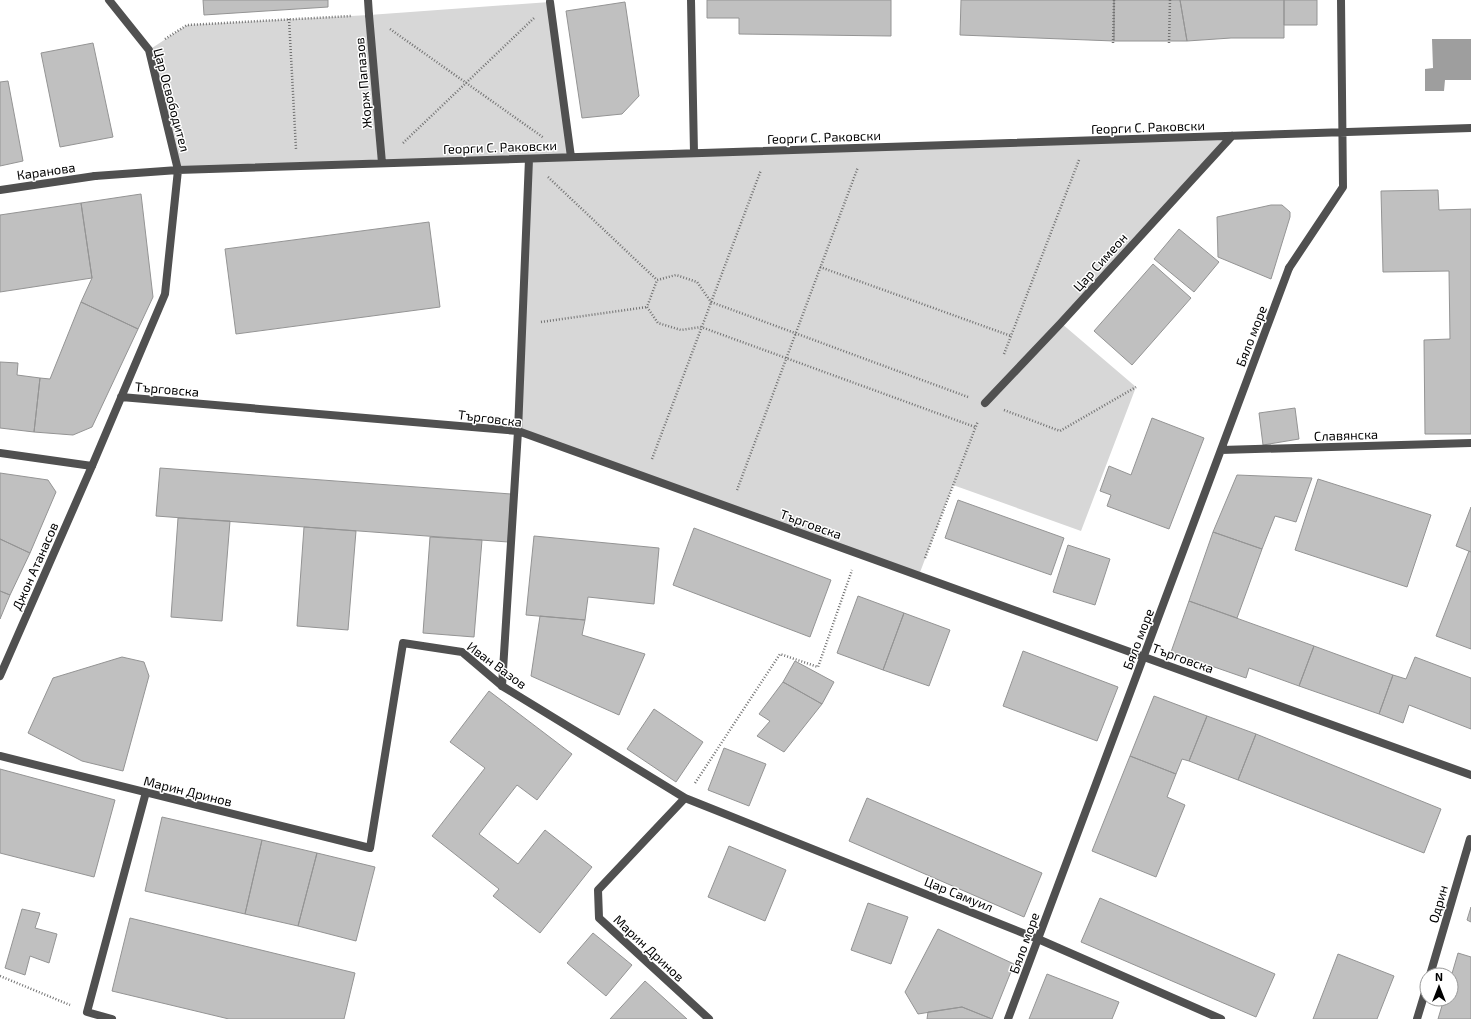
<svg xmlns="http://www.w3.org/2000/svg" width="1471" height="1019" font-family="'Exo 2',sans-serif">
<rect width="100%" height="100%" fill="#fff"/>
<!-- green -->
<path fill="#d7d7d7" d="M550,2L571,157L1232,136L1061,323L1136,387L1081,531L953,485L919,575L518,431L529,159L178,170L149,50L187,25L369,15Z"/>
<!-- water -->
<path fill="#9e9e9e" d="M1432,39H1471V80H1445L1444,91H1425V69L1433,68Z"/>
<!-- building -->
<path fill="#c0c0c0" stroke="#949494" d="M203,0H328V7L204,15Z
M707,0H891V36L739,34V18H707Z
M961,0H1114V41L960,35Z
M1114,0H1180L1187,41H1114Z
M1180,0H1284V38H1231L1187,41Z
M1284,0H1317V25H1284Z
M625,2L639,96L622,114L582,118L566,11Z
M93,43L113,137L60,147L41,53Z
M8,81L23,161L0,166V82Z
M1438,190L1439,210L1471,209V434H1425L1424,340L1450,339L1449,271L1383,272L1381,191Z
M141,194L153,297L138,329L81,302L92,278L81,203Z
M81,203L92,278L0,292V215Z
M1271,205H1282L1290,212V217L1271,279L1218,257L1217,217Z
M429,222L440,307L236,334L225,249Z
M1179,229L1219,262L1194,292L1154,259Z
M1153,264L1191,298L1132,365L1094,331Z
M81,302L138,329L92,427L73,435L34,432L40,378L50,379Z
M0,362L18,363L17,375L40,378L34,432L0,428Z
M1295,408L1299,439L1263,445L1259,413Z
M1152,418L1204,438L1169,529L1107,506L1111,495L1100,491L1109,466L1131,475Z
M160,468L511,494L508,542L156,516Z
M0,473L48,480L56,492L30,553L0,539Z
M1237,475L1312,478L1296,522L1275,516L1262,549L1213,532Z
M1318,479L1431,515L1407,587L1295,550Z
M958,500L1064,538L1051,575L945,538Z
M1471,507V552L1456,546Z
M178,518L230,521L222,621L171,617Z
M304,527L356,531L348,630L297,626Z
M694,528L831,580L810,637L673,585Z
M1213,532L1262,549L1237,618L1189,601Z
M534,536L659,548L654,604L588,597L585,620L526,615Z
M430,537L482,540L474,637L423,633Z
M0,539L30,553L10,595L0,591Z
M1068,545L1110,559L1095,605L1053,592Z
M1469,551L1471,552V649L1436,636Z
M0,591L10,595L0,619Z
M858,596L904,613L883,670L837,653Z
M1189,601L1314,646L1299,686L1249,668L1246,678L1171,652Z
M904,613L950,630L929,686L883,670Z
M540,616L585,620L582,635L645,654L619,715L531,676Z
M1314,646L1393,675L1379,714L1299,686Z
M1023,651L1118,687L1097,741L1003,706Z
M122,657L144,662L149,676L123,771L82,761L28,733L53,678Z
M1415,657L1471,678V729L1409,705L1403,723L1379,714L1393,675L1406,679Z
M795,661L834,682L822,704L783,682Z
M783,682L822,704L784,752L757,736L770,721L759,714Z
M489,691L572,754L537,800L517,785L479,834L518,864L545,830L592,867L540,933L493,896L499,889L432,836L485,768L450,742Z
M1154,696L1207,716L1189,761L1182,759L1176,774L1130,756Z
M654,709L703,742L676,782L627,749Z
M1207,716L1256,734L1238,780L1189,761Z
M1256,734L1441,809L1424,853L1238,780Z
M724,748L766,764L749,806L708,790Z
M1130,756L1176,774L1167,797L1185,805L1156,877L1092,851Z
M0,769L115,800L94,877L0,853Z
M867,798L1042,873L1024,917L849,841Z
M162,817L262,840L245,914L145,891Z
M262,840L317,853L298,926L245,914Z
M729,846L786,870L765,921L708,897Z
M317,853L375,867L356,941L298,926Z
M1100,898L1275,974L1256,1017L1081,942Z
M868,903L908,917L891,964L851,950Z
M1471,907V922L1467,920Z
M22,909L40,913L35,928L57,934L49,963L30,956L25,975L5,968Z
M130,918L355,973L344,1019H229L112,991Z
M938,929L1014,964L992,1019L962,1007L918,1014L905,992Z
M593,933L632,965L606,996L567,963Z
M1458,953L1471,957V1019H1438L1444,999H1451V977Z
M1338,954L1394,976L1377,1019H1313Z
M1047,974L1119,1002L1112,1019H1029Z
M645,981L687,1019H610Z
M962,1007L992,1019H927L928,1012Z"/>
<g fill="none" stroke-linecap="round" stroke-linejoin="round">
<!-- path -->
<path stroke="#727272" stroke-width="2.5" stroke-dasharray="1 2" stroke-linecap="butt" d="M289,19L296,149
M390,29L544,138
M165,39L187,25L351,16
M1113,43L1114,0
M1169,43L1170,0
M403,143L534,18
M548,177L657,280
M820,267L1011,336
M541,322L647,307
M1004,354L1079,160
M968,397L711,302L697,282L676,275L657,280L647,307L658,323L681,330L701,327L975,427
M1004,410L1060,431L1136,387
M652,459L761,170
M737,490L858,167
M925,558L978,421
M695,783L780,654L818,667L852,570
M0,976L70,1005"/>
<!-- pedestrian -->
<path stroke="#505050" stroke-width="8" d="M691,0L694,153
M550,2L571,157
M369,15L382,163
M95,176L178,170L1471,128
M1289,268L1343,187L1341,0
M121,397L518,431L1471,775
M985,403L1060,324L1232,136
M0,453L92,466L165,294L178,170L149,50L109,0
M502,686L518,431L529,159"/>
<!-- minor -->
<path stroke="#505050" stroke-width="8" d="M368,0L369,15
M0,190L95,176
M1221,450L1471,443
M0,676L92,466
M0,756L370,848L403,643L462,652L502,686L685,798L1038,939L1221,1019
M685,798L598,890L599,918L709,1019
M1430,975L1470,839
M112,1019L87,1012L146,792
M1008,1019L1289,268
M1417,1019L1427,986"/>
</g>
<g text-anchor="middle" stroke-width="3" stroke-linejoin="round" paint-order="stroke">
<!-- street labels -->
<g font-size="13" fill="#000" stroke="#fff">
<text transform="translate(363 83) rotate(-95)" y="5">Жорж Папазов</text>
<text transform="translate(172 100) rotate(75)" y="5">Цар Освободител</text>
<text transform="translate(1148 127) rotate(-2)" y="5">Георги С. Раковски</text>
<text transform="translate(824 137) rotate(-2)" y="5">Георги С. Раковски</text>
<text transform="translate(500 147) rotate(-2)" y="5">Георги С. Раковски</text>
<text transform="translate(46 171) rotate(-8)" y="5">Каранова</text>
<text transform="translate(1100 262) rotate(-48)" y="5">Цар Симеон</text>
<text transform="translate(1251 336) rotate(-69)" y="5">Бяло море</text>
<text transform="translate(167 389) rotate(5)" y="5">Търговска</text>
<text transform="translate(490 418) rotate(7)" y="5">Търговска</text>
<text transform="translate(1346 435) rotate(-2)" y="5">Славянска</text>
<text transform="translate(811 524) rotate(20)" y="5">Търговска</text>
<text transform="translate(35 566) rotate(-66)" y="5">Джон Атанасов</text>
<text transform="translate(1138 639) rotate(-69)" y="5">Бяло море</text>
<text transform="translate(1183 658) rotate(20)" y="5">Търговска</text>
<text transform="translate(497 665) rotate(36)" y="5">Иван Вазов</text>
<text transform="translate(188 791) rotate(14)" y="5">Марин Дринов</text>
<text transform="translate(959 894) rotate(22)" y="5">Цар Самуил</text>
<text transform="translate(1438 904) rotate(-74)" y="5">Одрин</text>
<text transform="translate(1024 943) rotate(-70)" y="5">Бяло море</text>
<text transform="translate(649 948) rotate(43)" y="5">Марин Дринов</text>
</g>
</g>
<!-- north arrow -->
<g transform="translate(1439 987)"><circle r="19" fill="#ffffff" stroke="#999999"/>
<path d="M0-3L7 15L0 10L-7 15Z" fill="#000000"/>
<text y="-6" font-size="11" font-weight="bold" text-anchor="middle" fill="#000000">N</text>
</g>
</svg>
